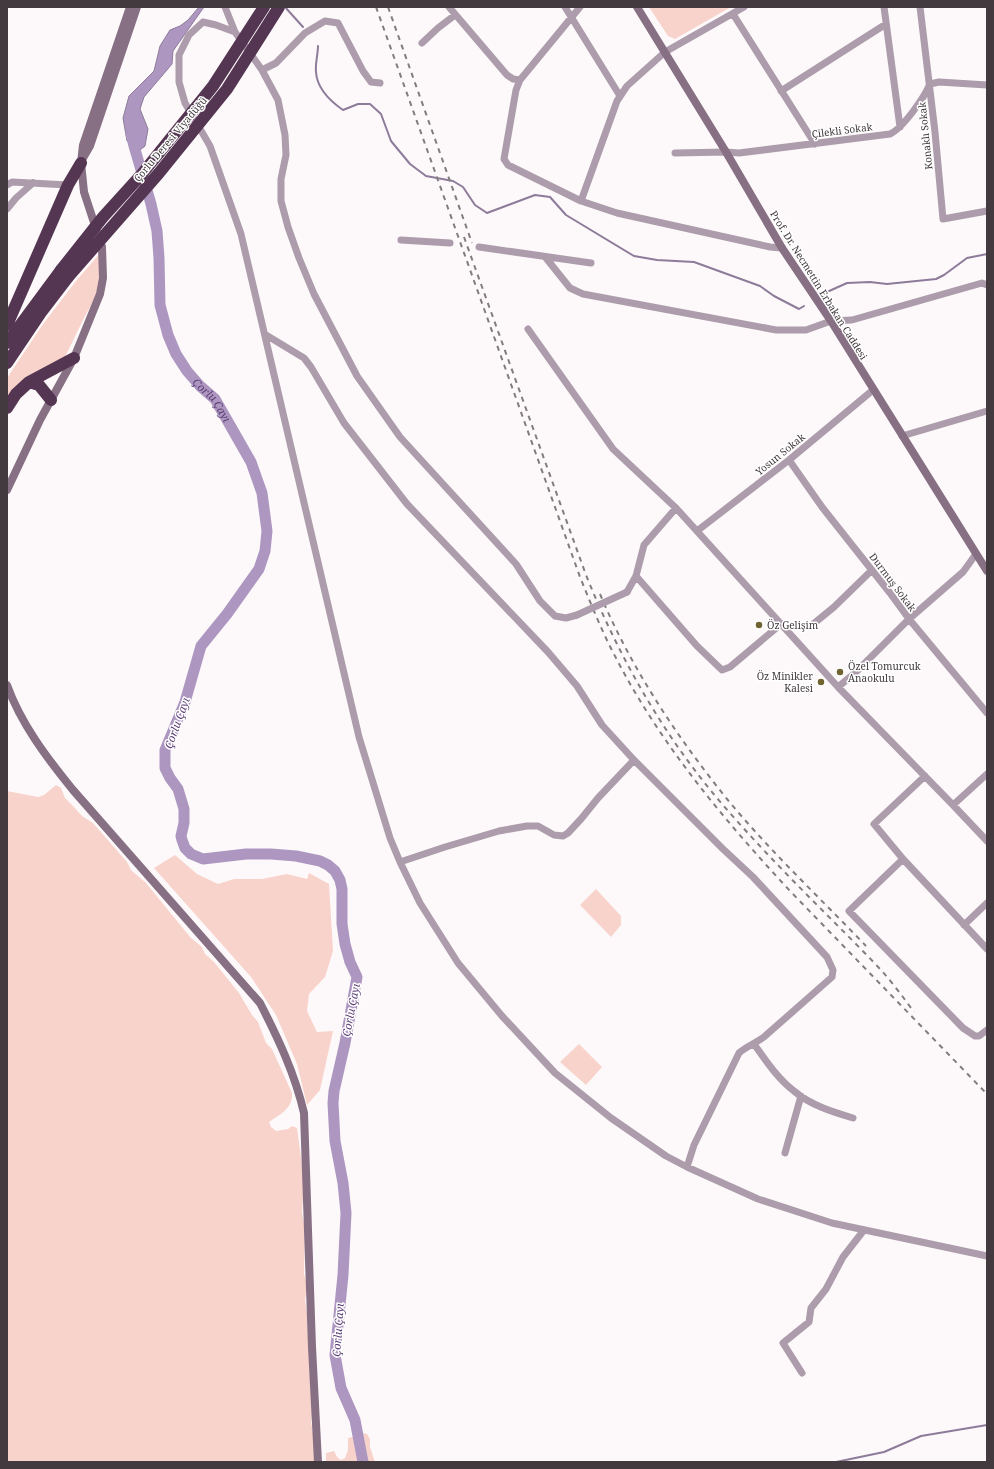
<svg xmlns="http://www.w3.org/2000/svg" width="994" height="1469" font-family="'Noto Serif',serif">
<rect width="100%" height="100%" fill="#fdf9fa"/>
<!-- green -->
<path fill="#f8d3cb" d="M649,7H731L675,39L668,36Z
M101,252L99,291L85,316L64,359L26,377L7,407V378L43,324L76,281Z
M56,785L61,788L65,798L72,805L82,816L93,823L127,862L131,870L146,883L191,938L202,947L205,954L214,962L239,993L252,1015L258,1022L266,1043L272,1049L292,1093C293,1109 280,1114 269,1122L271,1127L276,1131L288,1129L292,1126L297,1128L304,1180L302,1212L305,1229L304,1274L307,1284L305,1301L307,1313L312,1415L311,1422L314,1438L316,1462H7V791L38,797L44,795Z
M175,855L197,874L218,884L234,879H262L287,874L307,879L309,873L329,884L333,951L325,977L309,994L307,1011L317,1032L333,1031L320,1090L307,1105L297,1064L276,1015L251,977L154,868Z
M596,889L621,916V925L611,937L580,905Z
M579,1044L602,1067L586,1085L560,1062Z
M362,1433L367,1434L370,1439V1447L375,1462H326V1453L334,1451L337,1457L341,1460L345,1458L348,1450V1438L357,1436Z"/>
<!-- water -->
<path fill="#ad97c1" stroke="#8d7b9a" d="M199,7H204L173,51L172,64L144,97L140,109L148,129L145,146L140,150L134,148L127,141L123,118L129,96L154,71L160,46L170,30L180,26L188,20Z"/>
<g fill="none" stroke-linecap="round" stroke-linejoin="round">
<!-- stream -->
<path stroke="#8d7b9a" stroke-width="2" d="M285,7L303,27
M318,46C318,54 315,64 316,72C317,88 330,101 343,110L358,104H370L381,114L391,141L410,164L426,176L453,181L463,187L475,205L487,213L535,195L550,197L566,215L634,256L657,260L694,262L760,286L774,296L799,309L804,306
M827,292L847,283L870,282L887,284L936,279L944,275L967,258L987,254
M836,1462L884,1452L921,1436L987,1425"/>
<!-- river -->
<path stroke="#ad97c1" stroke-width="11" id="s1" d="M131,134L134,146L151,204L157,231L159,258L160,305L168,335L176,354L187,371L200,386L215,399L251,462L262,493L267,531L265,551L259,569L227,614L201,646L185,702L165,750V768L170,778L178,789L184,809V823L181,836L182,840L185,848L191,854L203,859L246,854H271L296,856L320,861L328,865L335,871L340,880L342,889V924L345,944L350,962L357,977L345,1043L334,1091L333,1103L335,1141L343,1183L346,1213L343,1275L335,1355L341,1388L355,1420L363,1462"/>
<!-- street -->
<path stroke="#ad9cab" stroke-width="7" d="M225,7L235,32L262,70L278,100L285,135L286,155L281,179V201L288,227L299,258L314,294L357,376L400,437L516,564L540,601L555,616L566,618L577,615
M449,7L507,75L513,79L520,80L580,7
M565,7L620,96
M884,7L900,127
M920,7L935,132L943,219L987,211
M733,14L815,144
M235,32L216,25L203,22L189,35L179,55V82L185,103L210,146L241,234L359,737L390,838L400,862L420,903L458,963L502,1016L555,1073L611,1118L666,1156L687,1167L758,1199L832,1223L987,1256
M422,43L438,28L455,15
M262,70L276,63L305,33L325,21L338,23L363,71L371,82L380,83
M520,80L516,90L504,159L508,165L581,201L617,213L770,247L782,248
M930,84L939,82L987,85
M781,91L886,24
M675,153L726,152L739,153L890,134C903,128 924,98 930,84
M7,185L12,182L68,185
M581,201L617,101L627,86L665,52L744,7
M7,209L16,198L33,183
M401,240L450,243
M479,247L591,263
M546,258L570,288L583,294L776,330H806L831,321L852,320L982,283L987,285
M528,329L613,449L676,508L838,687L953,805L987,841
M266,335L304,358L311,367L344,423L407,504L548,652L577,686L602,725L634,760L723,849L753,877L827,957L833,970L832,977L764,1037C756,1043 747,1046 739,1053L694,1145L687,1167
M902,436L987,411
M789,460L822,507L890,593L909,619L987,713
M697,531L789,460L873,390
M636,576L697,646L722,670L730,667L781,624
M627,592L636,576L644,545L676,508
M812,625L834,607L872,570
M838,687L855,673L909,619L963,572L976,554
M925,776L874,824L903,859L849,911L963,1028L975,1036H979L987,1030
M953,805L987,774
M903,859L987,949
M400,862L445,847L499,831L527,826H538L554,835L563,836L568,833L581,819L598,798L634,760
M964,925L987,903
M754,1044C766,1061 778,1079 794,1091C810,1105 833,1112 853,1118
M785,1153L801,1096
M802,1373L783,1343L809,1322L811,1308L826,1289L843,1257L864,1230"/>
<!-- secondary -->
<path stroke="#876f84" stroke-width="8" d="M637,7L726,152L782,248L831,321L987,571
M83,158L90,146L137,7
M7,490L40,420L74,358L100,294L103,278L102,247L84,192L81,163L83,145L130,7
M7,685C21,724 47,758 73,790L260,1003C278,1038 295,1074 304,1113L312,1347L318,1462"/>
<!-- highway -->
<path stroke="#543552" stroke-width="12" d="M7,325L68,185L81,163
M7,343L61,270
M7,363L42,311L68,277
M29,382L39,385L51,400
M7,408L16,394L29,382L74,358"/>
<!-- rail -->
<path stroke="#827c7f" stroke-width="2" stroke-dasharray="5 5" stroke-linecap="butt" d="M376,7L580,577C591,604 602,632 616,658C661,745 724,820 791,892L987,1094
M388,7L472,243
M464,237L586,575C619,657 664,737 723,805C760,848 800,888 840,928C853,941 867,955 880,969C892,982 903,997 914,1012
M600,594C631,668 677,737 727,799C769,850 820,898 866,946"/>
<!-- street-bridge -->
<path stroke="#ad9cab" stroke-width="7" d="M577,615L627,592"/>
<!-- highway-bridge -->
<path stroke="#543552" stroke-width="12" d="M61,270L103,217L142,174L213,86L264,7
M68,277L159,173L227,89L279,7"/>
</g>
<!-- markers -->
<g fill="#6f6330" stroke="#fff" stroke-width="1.5">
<circle cx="759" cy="625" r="4"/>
<circle cx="840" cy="672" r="4"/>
<circle cx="821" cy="682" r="4"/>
</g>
<g text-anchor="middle" stroke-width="3" stroke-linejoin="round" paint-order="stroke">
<!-- street labels -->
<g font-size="10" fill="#423a3e" stroke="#fff">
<text transform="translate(842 130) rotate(-7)" y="4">Çilekli Sokak</text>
<text transform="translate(925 136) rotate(-96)" y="4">Konaklı Sokak</text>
<text transform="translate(170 139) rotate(-50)" y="4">Çorlu Deresi Viyadüğü</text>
<text transform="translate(819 285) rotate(58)" y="4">Prof. Dr. Necmettin Erbakan Caddesi</text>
<text transform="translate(780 454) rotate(-39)" y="4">Yosun Sokak</text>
<text transform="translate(893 582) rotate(53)" y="4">Durmuş Sokak</text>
</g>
<!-- poi labels -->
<g font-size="10" fill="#423a3e" stroke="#fff" text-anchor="start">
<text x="767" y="629">Öz Gelişim</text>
<text x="848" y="670">Özel Tomurcuk<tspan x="848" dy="12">Anaokulu</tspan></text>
<text x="813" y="680" text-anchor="end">Öz Minikler<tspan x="813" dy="12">Kalesi</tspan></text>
</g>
<!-- water labels -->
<g font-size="11" font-style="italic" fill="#5c3e75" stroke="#fff">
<text dy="4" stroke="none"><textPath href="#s1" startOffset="285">Çorlu Çayı</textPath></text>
<text transform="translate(177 723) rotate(-70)" y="4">Çorlu Çayı</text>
<text transform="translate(351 1010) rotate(-79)" y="4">Çorlu Çayı</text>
<text transform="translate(338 1330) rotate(-86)" y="4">Çorlu Çayı</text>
</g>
</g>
<!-- border -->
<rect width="994" height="1469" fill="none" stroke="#423a3e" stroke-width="16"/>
</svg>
